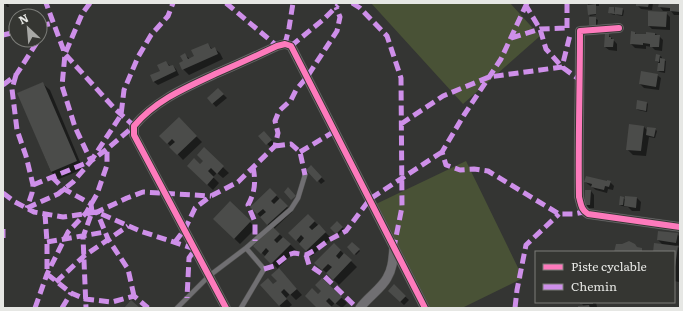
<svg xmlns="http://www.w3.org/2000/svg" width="683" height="311" font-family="Literata,serif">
<rect width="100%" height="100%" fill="#343533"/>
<!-- green -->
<path fill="#495236" d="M371,3H510L540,36L463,104Z
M466,161L523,278L462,308H426L376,204Z"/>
<!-- shadow -->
<path fill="#0007" d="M5,3H8L9,7H7Z
M587,3H599V6H595L596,15L590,16L589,14L588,4Z
M637,3H653L652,10L641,9L637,5Z
M660,3H680V15H674L671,11H663L660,7Z
M614,8L616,10L623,9L624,11L623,16L617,15L615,13V15L611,14L610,13Z
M666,13L670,17V30L652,29L649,26Z
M596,19L598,20L597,27L592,26L590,25Z
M635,33L637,35L654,33L659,36L663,40L662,51L655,50L652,47L646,46V49L635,48L631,44Z
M608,34L617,44V51L609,50L605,47Z
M208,44L212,49L214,48L220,53L223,59L189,75L183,69L185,55L190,59L195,57Z
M656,55L660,56L662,57L661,60L666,61L665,73L660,72L658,71L659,63L656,61Z
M166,62L170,66H173L176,69L179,75L158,85L154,82Z
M657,75L661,78L659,90L644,88L640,84Z
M42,83L50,90L83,169L59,179L51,172L18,93Z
M218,89L227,98L216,107L208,98Z
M647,103L648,104L647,112L638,110L637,109Z
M179,119L202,142L183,160L161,136Z
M644,127L648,131L655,129L657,131L655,138L649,137L646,156L633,155L627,149Z
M264,132L275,144L271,148L260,136Z
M204,149L229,173L223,178L217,173L213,177L219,183L213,190L188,166L200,165L204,161Z
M311,167L325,181L321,184L308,170Z
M585,182H610L614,186L613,190L608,189L607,193L596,190Z
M270,189L292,212L274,229L296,250L278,268L302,295L296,300L290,294L286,298L292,305L288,308H282L279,305L274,285L278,281L279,270L255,246L272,229L251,207Z
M591,191L594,195V208H589L585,204Z
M623,198L626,200L629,198H637L641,202L640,211H632L628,207L622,206L620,205Z
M230,202L256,228L240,244L214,219Z
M308,215L331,238L312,256L290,233Z
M337,222L344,229L338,235L332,228Z
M677,234L680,237V246L676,245L680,249L679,282L674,281V252H654L663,245L658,240Z
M352,243L360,251L356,255L348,247Z
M334,244L357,267L339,285L316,263Z
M322,279L347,303L342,308L335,303L331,307V308H318V295L322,291Z
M394,286L409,300L404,305L389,291Z
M581,302H596L597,307L579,308L584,307Z"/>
<!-- building -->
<path fill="#4b4c4a" d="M636,3H649L648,7L636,6Z
M659,3H680V12L670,11V8L658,7Z
M596,4V14L588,15L587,5Z
M609,7H614V14L608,13Z
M615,7L623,8L622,15L614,14Z
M648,11L667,12L666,27L648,26Z
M589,17H596V26L589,25Z
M631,31L635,32V34H646V32L655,33V35H660L659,47H650V44L643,43V45L630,44Z
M605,33H609V37H611V39H614L613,47H604Z
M208,43L211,49L215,47L218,54L182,70L179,63L183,61L180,56L185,53L188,59L194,56L191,50Z
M656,54L660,55L659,62L655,61Z
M660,58L665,59L664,71H657L658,63H660Z
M166,61L169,66L173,65L176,71L153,82L150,75L160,71L157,65Z
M641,71L658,74L656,87L639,84Z
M43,82L77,161L51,172L17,93Z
M218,88L224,94L212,104L207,98Z
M637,100L647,102L646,111L636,109Z
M179,117L197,136L177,155L169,147L175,142L172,139L167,144L159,136Z
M629,124L644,126L641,151L626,150Z
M647,127L656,128L654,137L646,135Z
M264,131L272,140L266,145L258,136Z
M204,147L224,166L217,174L211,168L208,171L214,177L207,185L187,166L194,158L200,164L203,161L197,155Z
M311,165L322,177L317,182L306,170Z
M586,176L607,181V180L611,181L609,187L605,186L604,190L591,187L592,184L584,182Z
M288,187L296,196L291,200L284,192Z
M270,188L277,195L271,201L274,204L280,198L288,206L267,225L260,217L266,212L263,209L257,214L250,207Z
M585,190H591L590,205H584Z
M620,196L624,197L623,205H619Z
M625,196L637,197L636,208L624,206Z
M230,201L251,221L234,239L213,219Z
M308,214L315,221L309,227L312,230L319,224L326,232L306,251L299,244L304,238L301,235L296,241L288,233Z
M337,221L343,227L336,234L330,228Z
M273,227L280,234L274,240L277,243L283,237L291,244L271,264L264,257L269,251L266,248L261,254L253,246Z
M658,231L678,233L676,243L657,240Z
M629,241L635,244L637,247L642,248V252H614L616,244H622Z
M352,242L360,249L354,255L347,247Z
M334,243L341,250L336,256L339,259L344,253L352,260L333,280L326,273L332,267L328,264L322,270L314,263Z
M654,243L678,246L675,267L674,252H653Z
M279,268L297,289L290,295L284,289L281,292L287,299L279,306L260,285L268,278L273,284L277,281L271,275Z
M322,278L342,297L335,304L329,298L326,301L332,307L331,308H317L305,296L312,288L318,294L321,291L315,285Z
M394,284L406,296L400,302L388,291Z
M131,300L140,308H124Z
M580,302H593V304H580Z
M589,305L590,308H578V306Z"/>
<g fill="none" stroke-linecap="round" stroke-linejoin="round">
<!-- service casing -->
<g stroke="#50514f" stroke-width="5.5">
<path id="service" d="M177,308L209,276L246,248L291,209L298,198L305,175
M241,308L264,269L246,248"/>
</g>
<!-- minor casing -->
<g stroke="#50514f" stroke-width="10">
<path id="minor" d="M619,28L580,31C580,86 578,141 579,197C581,204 581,210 588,214L680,227
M226,308L134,135V126C156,100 185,88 215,74C236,65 256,56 277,46L285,44L291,46L425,308
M360,308C367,298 382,288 387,278C393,268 393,258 394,247"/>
</g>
<!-- service -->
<use href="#service" stroke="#706f72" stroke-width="4.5"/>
<!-- minor -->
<use href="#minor" stroke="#706f72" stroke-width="9"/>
<!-- quiet -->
<path stroke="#ce8fe9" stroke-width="5" stroke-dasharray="10 5" stroke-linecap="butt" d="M90,3L82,14L65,54L62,86L75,127L91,161
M226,3L277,46
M352,3L360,8L387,36L401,78L402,207L394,247
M527,3L501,59L464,115L442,152L446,165L460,170L474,169L488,171L559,214H574L584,212
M567,3V28L568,31
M525,4L540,29L546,49L562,67L580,80
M40,26L53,23
M3,35L16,32
M511,38L540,29L567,28
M285,44L289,28L293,3
M291,46L324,19L338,5
M16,75L12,89L17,130L26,156L33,185L32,193L27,208
M3,85L16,75L36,44L38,40
M401,124L443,96L489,77L562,67L570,35
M275,146L291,144L300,152L305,175
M300,152L335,131
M253,167C256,182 255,192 248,205L255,222V241
M52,177L64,189L91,204L92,212L83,237L86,308
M33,185L91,161L121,115L124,90L138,57L151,35L168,16L173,3
M3,193L15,202L34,212L63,217L97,212L140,231L195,249L189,258L187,298
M27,208L58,194L73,182L91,161L107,149L134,126L115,109L65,54L46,3
M45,214L47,242V274L71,293L85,299L112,302L134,296L148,308
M3,229V238
M47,242L105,232
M175,242L185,229L195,208L211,196L238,182L275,146L278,133L275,121L279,111L291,100L296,90L307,77L337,31L340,17L336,7
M306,255L309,265L322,274L357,308
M264,269L274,266L288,255L294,253L306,255L317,249L329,240L346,231L370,199L442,152
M56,282L84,256L128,226
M134,296L128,269L108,239L97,212L127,198L143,192L211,196
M35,308L47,274L68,232L86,213L97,194L107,165V149
M62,308L71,293
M515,308L517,290L526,245L559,214"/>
<!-- cycleway casing -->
<g stroke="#353632" stroke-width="8">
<path id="cycleway" d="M619,28L580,31C580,86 578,141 579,197C581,204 581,210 588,214L680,227
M226,308L134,135V126C156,100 185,88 215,74C236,65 256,56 277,46L285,44L291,46L425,308"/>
</g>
<!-- cycleway -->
<use href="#cycleway" stroke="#fd7abc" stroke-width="6"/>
</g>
<!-- border -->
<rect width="683" height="311" fill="none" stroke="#e6e7e4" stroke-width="8"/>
<!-- legend -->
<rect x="535" y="251" width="140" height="52" fill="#353632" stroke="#7c7d79"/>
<rect x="543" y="264" width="20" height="6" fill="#fd7abc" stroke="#7c7d79"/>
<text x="571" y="271" font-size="12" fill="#e6e7e4">Piste cyclable</text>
<rect x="543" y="284" width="20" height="6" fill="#ce8fe9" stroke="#7c7d79"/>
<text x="571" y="291" font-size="12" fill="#e6e7e4">Chemin</text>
<!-- north arrow -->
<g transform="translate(28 28) rotate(334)"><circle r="19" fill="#353632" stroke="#7c7d79"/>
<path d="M0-3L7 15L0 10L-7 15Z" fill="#a8a9a6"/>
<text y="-6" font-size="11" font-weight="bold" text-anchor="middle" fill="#e6e7e4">N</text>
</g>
</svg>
